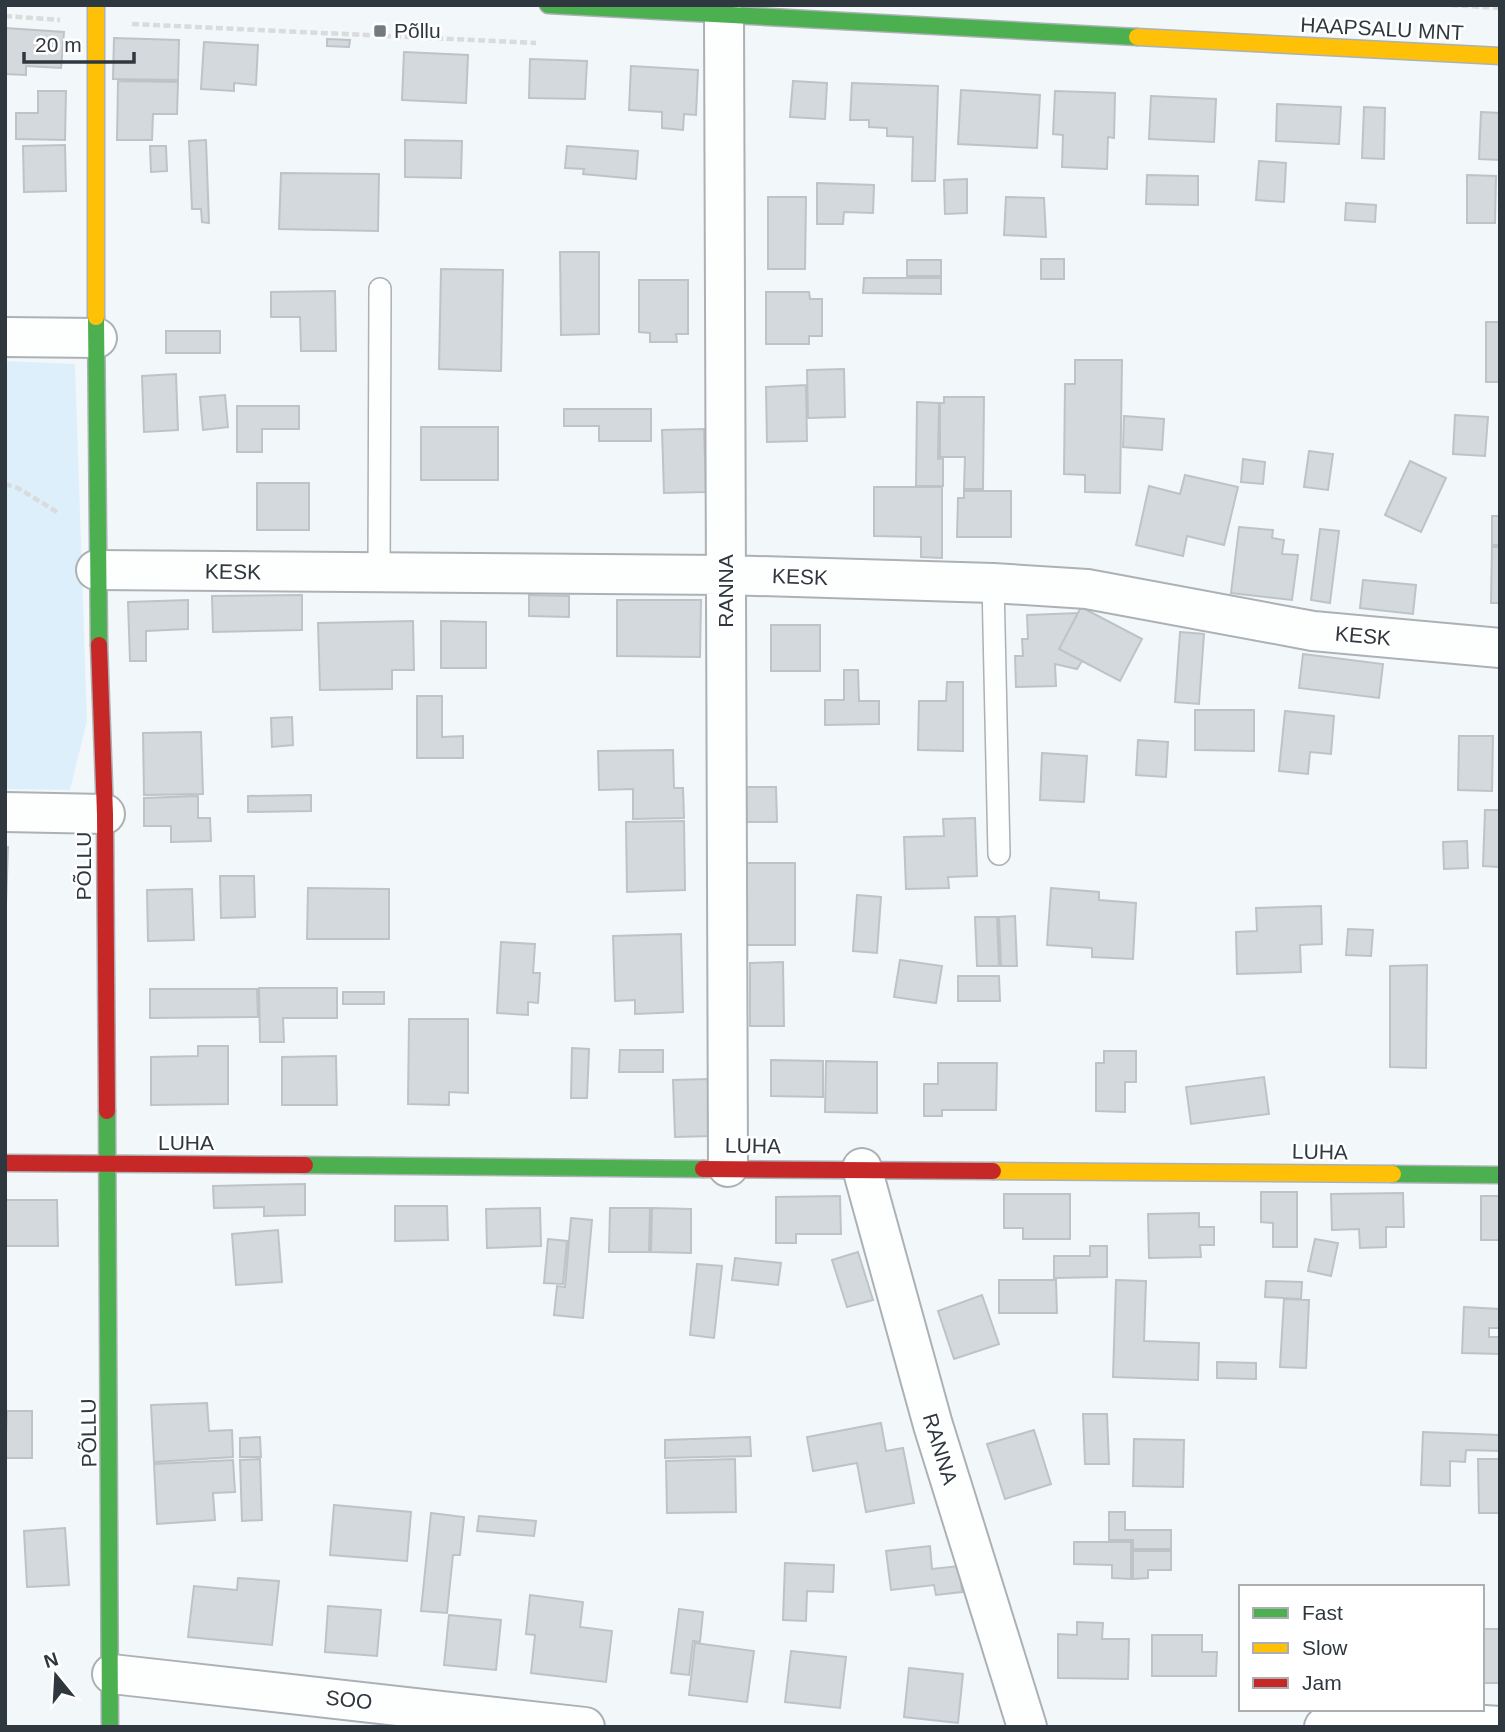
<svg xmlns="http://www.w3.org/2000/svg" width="1505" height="1732" font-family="Arial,sans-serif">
<rect width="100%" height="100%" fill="#f2f7fa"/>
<!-- green -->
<path fill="#deeffc" d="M5,361L75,364L87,721L70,790L5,789Z"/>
<!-- building -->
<path fill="#d3d9dd" stroke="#bdc3c7" stroke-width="2" d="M5,28L64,32L61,68L26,66V75L5,74Z
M114,38L179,40L178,80L113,79Z
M327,39L350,40L349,47L327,46Z
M204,42L258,45L256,85L234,83V91L201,89Z
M404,52L468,55L466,103L402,100Z
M530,59L587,61L585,99L529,98Z
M631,66L698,70L696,115L684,114L683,130L662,128V112L629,110Z
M118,81L178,82L177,114H153L152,140H117Z
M793,81L827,83L825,119L790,117Z
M852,83L938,86L935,181H912L913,137L887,136V128L869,127V120H850Z
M961,90L1040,95L1037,148L958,144Z
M38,91H66L65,140L16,139V113H38Z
M1055,91L1115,93L1114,138L1108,137L1107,169L1062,167L1063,135L1053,134Z
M1151,96L1216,99L1214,142L1149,139Z
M1277,104L1341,107L1339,144L1276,141Z
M1364,107L1385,108L1384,159L1362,158Z
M1481,112L1500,113V160L1479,159Z
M206,140L209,223L202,222L201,209H192L189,141Z
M405,140L462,141L461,178L405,177Z
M65,145L66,191L24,192L23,146Z
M150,146H166L167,171L151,172Z
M567,146L638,151L636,179L583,174L584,169L565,168Z
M1259,161L1286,163L1284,202L1256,200Z
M281,173L379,174L378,231L279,229Z
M1147,175L1198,176V205L1146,204Z
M1467,175L1496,176L1495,223H1467Z
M967,179V213L945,214L944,180Z
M817,183L874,185L873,213L844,212L843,224H817Z
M768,197H806L805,269H768Z
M1006,197L1044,198L1046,237L1004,235Z
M1346,203L1376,205L1375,222L1345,220Z
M560,252H599V334L561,335Z
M1041,259H1064V279H1041Z
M907,260H941V276H907Z
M441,269L503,270L501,371L439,369Z
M864,278H941V294L863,293Z
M639,280H688V334H676L677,342H650V333L639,332Z
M335,291L336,351H301L300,317H271V292Z
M766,292H809L810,299H822V336H809V344H766Z
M1486,322H1500V382H1486Z
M166,331H220V353H166Z
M1075,360H1122L1120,493L1085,492V475L1064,474L1065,384H1075Z
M844,369L845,417L808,418L807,370Z
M176,374L178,430L144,432L142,376Z
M806,385L807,441L767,442L766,387Z
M225,395L228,427L203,430L200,397Z
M944,397H984L983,489H964L965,457H940V403H944Z
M917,402L939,403L938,459L943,458V486H916Z
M237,406H299V429H262V452H237Z
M564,409H651V441H599V426H564Z
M1455,415L1488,417L1485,456L1453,454Z
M1124,416L1164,419L1162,450L1123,447Z
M421,427H498V480H421Z
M704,429L706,492L664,493L662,430Z
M1309,451L1333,454L1328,490L1304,487Z
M1243,459L1265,462L1263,484L1241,482Z
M1410,461L1446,478L1421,532L1385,515Z
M1185,475L1238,487L1224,545L1187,536L1183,556L1136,545L1149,486L1180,494Z
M257,483H309V530H257Z
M874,487H942V558L921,557V537L874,536Z
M964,491H1011V537H957L958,498H964Z
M1492,516H1500V545H1492Z
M1239,527L1273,530L1272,538L1284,540L1282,554L1298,555L1292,600L1231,593Z
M1320,529L1339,531L1330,603L1311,600Z
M1492,547H1500V603H1491Z
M1363,580L1416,585L1413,614L1360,608Z
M302,595V630L213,632L212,596Z
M529,595L569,596V617L529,616Z
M188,600V629L146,631V661H130L128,602Z
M617,600H701L700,657L617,656Z
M1081,607L1142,639L1120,681L1059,649Z
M1078,613L1059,649L1082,661L1077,669L1055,664L1056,686L1016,687L1015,656H1023L1022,639H1028L1027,615Z
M413,621L414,670H392V689L320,690L318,623Z
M441,621L486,622V668H441Z
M771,625H820V671H771Z
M1180,632L1204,634L1199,704L1175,702Z
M1303,654L1383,664L1379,698L1299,688Z
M844,670H858L859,701H879V724L825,725V700H844Z
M947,682H963V751L918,750L919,701H946Z
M417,696H442V737L463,736V758H417Z
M1195,710H1254V751L1195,750Z
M1285,711L1334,716L1331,754L1310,752L1308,774L1279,771Z
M292,717L293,745L272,747L271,718Z
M201,732L203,794L144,795L143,733Z
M1459,736H1493L1492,791L1458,790Z
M1138,740L1168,742L1166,777L1136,775Z
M673,750L674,788H683L684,818L633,819V789L599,790L598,751Z
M1042,753L1087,756L1084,802L1040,800Z
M746,787H776L777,822H747Z
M311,795V811L248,812V796Z
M198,796V818H210L211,841L171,842V826H144V798Z
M1485,810H1500L1499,867L1483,866Z
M975,818L977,876L948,877L949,888L906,889L904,837L944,836L943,819Z
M684,821L685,890L627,892L626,822Z
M1467,841L1468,868L1444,869L1443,842Z
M5,847H8L6,905H5Z
M747,863H795V945H747Z
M220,876H254L255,917L221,918Z
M308,888L389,889V939H307Z
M1051,888L1099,892V900L1136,903L1133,959L1092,957V948L1047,945Z
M192,889L194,940L148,941L147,890Z
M857,895L881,897L877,953L853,951Z
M1321,906L1322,944L1300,945L1301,972L1237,974L1236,932L1257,931L1256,908Z
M1015,916L1017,966H1001L999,917Z
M975,917H997L999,966H977Z
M1348,929L1373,930L1371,956L1346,955Z
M681,934L683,1012L635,1014V1000L615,1001L613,936Z
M501,942L535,944L533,973H540L538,1003L528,1002V1015L497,1013Z
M900,960L942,966L936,1003L894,997Z
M783,962L784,1026H750V963Z
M1427,965L1426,1068L1390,1067V966Z
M958,976H999L1000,1001H958Z
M259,988H337V1018H283L284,1042H260Z
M150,989H257L258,1017L150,1018Z
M343,992H384V1004H343Z
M409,1019H468V1093L449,1092V1105L408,1104Z
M198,1046H228V1104L151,1105V1057L198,1056Z
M572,1048L589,1049L587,1098H571Z
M620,1050H663V1072H619Z
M1104,1051H1136V1082H1125V1112L1096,1111V1063H1104Z
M336,1056L337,1105H282V1057Z
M771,1060L823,1061V1097L771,1096Z
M826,1061L877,1062V1113L825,1112Z
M938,1063H997L996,1110H942V1116H924V1084H938Z
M1264,1077L1269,1114L1191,1124L1186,1087Z
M710,1079L712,1136L675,1137L673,1080Z
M305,1184V1215L264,1216V1207L214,1208L213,1186Z
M1261,1192H1297V1247H1273V1223L1261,1222Z
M1403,1193L1404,1227H1386V1247L1360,1248L1359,1229L1332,1230L1331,1194Z
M1004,1194H1070V1239H1023V1228H1004Z
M840,1196L841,1234H796V1243H776V1197Z
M1481,1196H1500V1240H1481Z
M5,1200H57L58,1246H5Z
M395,1206H447L448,1240L395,1241Z
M540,1208L541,1246L487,1248L486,1209Z
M610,1208H650L649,1252H609Z
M652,1208L691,1209V1253L651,1252Z
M1199,1213V1227H1214V1245H1200L1201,1257L1149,1258L1148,1214Z
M571,1218L592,1220L583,1318L554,1315L557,1286L565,1287Z
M278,1230L282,1282L236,1285L232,1234Z
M548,1239L567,1241L563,1284L544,1283Z
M1315,1239L1338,1243L1331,1276L1308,1271Z
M1090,1246H1107V1277L1054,1278V1256H1090Z
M858,1252L873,1300L847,1307L832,1260Z
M735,1258L781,1263L778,1285L732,1280Z
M697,1264L722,1266L714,1338L690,1335Z
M999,1280H1056L1057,1313H999Z
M1116,1280L1146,1281L1144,1341L1199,1343L1198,1380L1113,1377Z
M1266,1281L1302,1282L1301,1299L1265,1297Z
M982,1295L999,1344L954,1359L938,1311Z
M1284,1299L1309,1300L1306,1368L1280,1367Z
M1464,1307L1500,1309V1328H1489V1337H1500V1354L1462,1353Z
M1217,1362L1256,1363V1379L1217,1378Z
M207,1403L209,1431L232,1430L233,1457L154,1462L151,1405Z
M7,1411H32V1458H5Z
M1083,1414H1107L1109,1464H1085Z
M881,1423L886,1451L903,1448L914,1503L866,1512L857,1463L813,1471L807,1437Z
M1034,1430L1051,1484L1005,1499L987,1444Z
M1423,1432L1500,1435V1451L1466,1450L1465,1462L1450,1461V1486L1421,1485Z
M260,1437L261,1457H240V1438Z
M750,1437L751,1456L665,1458V1440Z
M1134,1439L1184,1440L1183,1487L1133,1486Z
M260,1459L262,1520L242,1521L240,1460Z
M735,1459L736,1512L667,1513L666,1461Z
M1478,1459H1500V1513H1479Z
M233,1460L235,1492L213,1493L215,1520L157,1524L154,1464Z
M334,1505L411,1512L407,1561L330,1555Z
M1109,1512H1125V1530H1171V1549H1133V1540H1109Z
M431,1513L464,1517L460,1555H453L447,1613L421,1611Z
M479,1516L536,1521L534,1536L477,1531Z
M65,1528L69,1585L27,1587L24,1531Z
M1074,1542H1131V1579L1112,1578V1565L1074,1564Z
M930,1546L932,1569L959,1566L962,1592L936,1595L934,1585L891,1590L886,1551Z
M1133,1551H1171V1570H1148V1578L1133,1579Z
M785,1563L834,1565L833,1592L807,1591L806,1621L783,1620Z
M238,1578L279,1581L272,1645L188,1637L194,1586L237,1590Z
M530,1595L583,1602L580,1627L612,1631L606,1682L531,1673L535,1635L526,1634Z
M328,1606L381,1610L377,1656L325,1652Z
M679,1609L703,1612L700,1642L693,1641L689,1675L671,1673Z
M449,1615L501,1620L496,1670L444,1665Z
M1077,1622L1103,1623L1102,1639H1129L1128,1679L1058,1678V1634L1077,1635Z
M1482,1629H1500V1683H1482Z
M1152,1635H1202V1652H1217L1216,1676H1152Z
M695,1643L754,1651L747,1702L689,1695Z
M791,1651L846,1657L840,1708L785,1702Z
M909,1668L963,1674L958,1723L904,1717Z"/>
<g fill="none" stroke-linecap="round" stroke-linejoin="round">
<!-- lane casing -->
<g stroke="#abb1b5" stroke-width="24">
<path id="lane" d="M379,574L380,289
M993,583L999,854"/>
</g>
<!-- street casing -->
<g stroke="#abb1b5" stroke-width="42">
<path id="street" d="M724,16L728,1167
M5,337L97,338
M96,570L725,575L993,583L1087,589L1313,631L1500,648
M5,812L105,814
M862,1168L933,1425L1027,1727
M112,1674L585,1727
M1324,1727L1391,1719L1500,1726"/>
</g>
<!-- fast casing -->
<g stroke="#abb1b5" stroke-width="19">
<path id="fast" d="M548,5L1137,37
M96,317L99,645
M107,1111L110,1727
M305,1165L703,1169
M1393,1174L1500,1175"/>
</g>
<!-- slow casing -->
<g stroke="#abb1b5" stroke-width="19">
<path id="slow" d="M96,5V317
M1137,37L1500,56
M993,1171L1393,1174"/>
</g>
<!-- jam casing -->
<g stroke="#abb1b5" stroke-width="19">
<path id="jam" d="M99,645L105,814L107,1111
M5,1163L305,1165
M703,1169L993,1171"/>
</g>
<!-- path -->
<path stroke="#d9dbdc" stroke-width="4.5" stroke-dasharray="7 3.5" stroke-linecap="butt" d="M1451,5L1500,8
M5,16L60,20
M132,24L536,43
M5,484L18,488L60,514"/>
<!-- lane -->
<use href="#lane" stroke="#fdfefe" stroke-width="21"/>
<!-- street -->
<use href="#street" stroke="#fdfefe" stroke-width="38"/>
<!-- fast -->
<use href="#fast" stroke="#4caf50" stroke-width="16"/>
<!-- slow -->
<use href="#slow" stroke="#ffc107" stroke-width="16"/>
<!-- jam -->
<use href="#jam" stroke="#c62828" stroke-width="16"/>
</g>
<!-- markers -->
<rect fill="#747b80" stroke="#fff" stroke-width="2.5" x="373" y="24" width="14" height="14" rx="3.5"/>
<g text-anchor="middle" stroke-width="5" stroke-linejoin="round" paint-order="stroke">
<!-- street labels -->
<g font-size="21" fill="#30383f" stroke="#fff">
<text transform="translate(1382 29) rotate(3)" y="7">HAAPSALU MNT</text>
<text transform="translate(233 572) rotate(1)" y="7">KESK</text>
<text transform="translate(800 577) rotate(2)" y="7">KESK</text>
<text transform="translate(726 591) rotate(-90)" y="7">RANNA</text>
<text transform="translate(1363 636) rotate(5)" y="7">KESK</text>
<text transform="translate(84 866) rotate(-90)" y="7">PÕLLU</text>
<text x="186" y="1150">LUHA</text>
<text transform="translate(753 1146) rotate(1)" y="7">LUHA</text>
<text transform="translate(1320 1152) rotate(1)" y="7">LUHA</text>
<text transform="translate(89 1433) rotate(-91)" y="7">PÕLLU</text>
<text transform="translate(940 1449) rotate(73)" y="7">RANNA</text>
<text transform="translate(349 1700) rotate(6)" y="7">SOO</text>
</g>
<!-- poi labels -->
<g font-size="21" fill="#30383f" stroke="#fff" text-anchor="start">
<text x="394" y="38">Põllu</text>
</g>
</g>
<!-- border -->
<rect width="1505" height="1732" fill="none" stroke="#30383f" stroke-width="14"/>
<!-- legend -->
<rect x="1239" y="1585" width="245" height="126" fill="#ffffff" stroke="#acafb2" stroke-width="2"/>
<rect x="1253" y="1608" width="35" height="10" fill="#4caf50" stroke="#acafb2" stroke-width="2"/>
<text x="1302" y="1620" font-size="21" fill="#30383f">Fast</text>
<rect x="1253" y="1643" width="35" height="10" fill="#ffc107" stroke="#acafb2" stroke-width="2"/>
<text x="1302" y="1655" font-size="21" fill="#30383f">Slow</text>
<rect x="1253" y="1678" width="35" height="10" fill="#c62828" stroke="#acafb2" stroke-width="2"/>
<text x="1302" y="1690" font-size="21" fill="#30383f">Jam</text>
<!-- north arrow -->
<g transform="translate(56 1676) rotate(342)" stroke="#ffffff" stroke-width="5" paint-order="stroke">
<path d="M0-5L12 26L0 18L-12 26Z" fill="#30383f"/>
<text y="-10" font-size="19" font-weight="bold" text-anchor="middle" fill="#30383f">N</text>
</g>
<!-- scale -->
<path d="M24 52v10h110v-10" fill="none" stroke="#30383f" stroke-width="3.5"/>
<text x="35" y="52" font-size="21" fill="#30383f" stroke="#ffffff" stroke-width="5" paint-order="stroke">20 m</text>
</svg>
